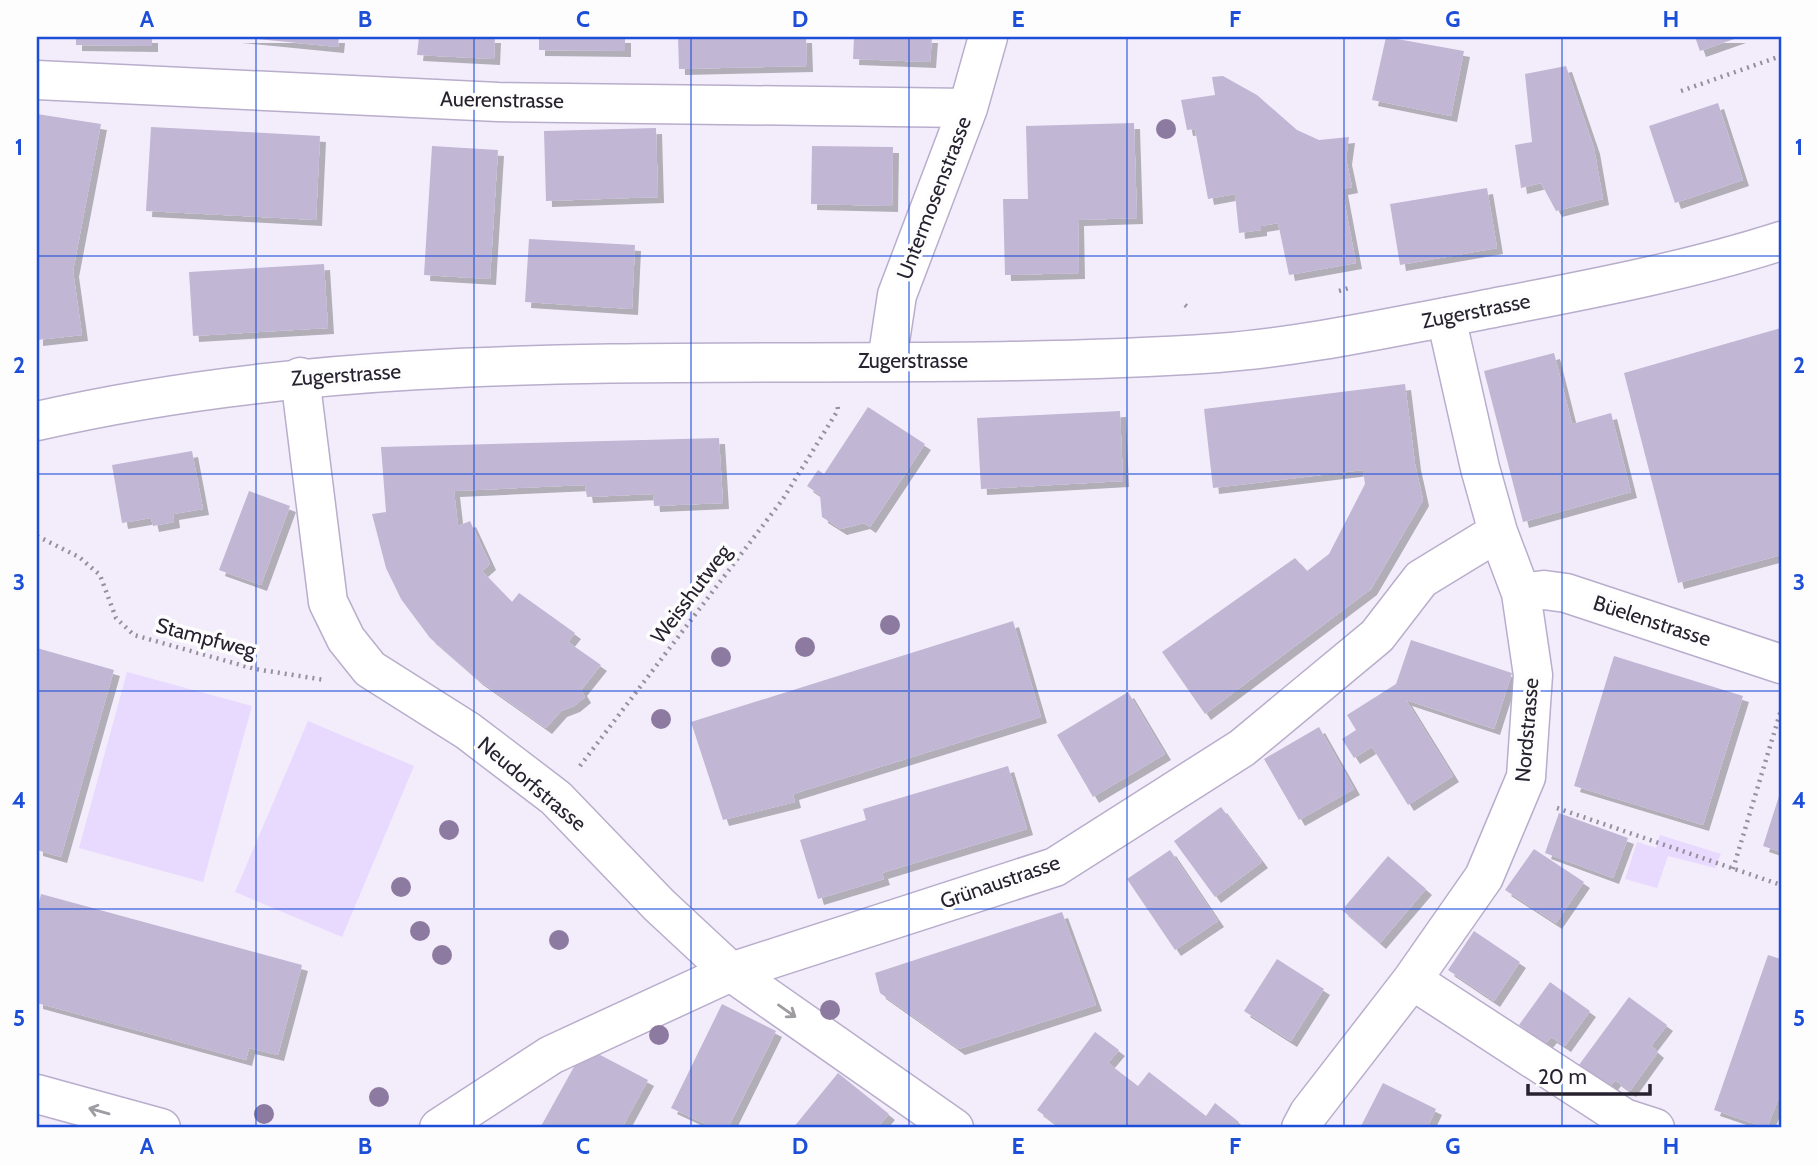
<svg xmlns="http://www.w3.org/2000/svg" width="1818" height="1165" font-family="Cabin,sans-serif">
<defs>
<filter id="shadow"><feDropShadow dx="6" dy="6" stdDeviation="0" flood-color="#0004"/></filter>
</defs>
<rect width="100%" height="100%" fill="#f3edfb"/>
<!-- green -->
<path fill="#e8d9fe" d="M127,672L252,706L203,882L79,848Z
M308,721L414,766L342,937L235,892Z
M1660,835L1721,854L1715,868L1668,856L1657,888L1625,879L1637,842L1656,848Z"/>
<!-- building -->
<path fill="#c2b6d5" filter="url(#shadow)" d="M76,37H152V46L76,45Z
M236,37H339L338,47Z
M419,37H495L494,59L417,55Z
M539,37H625V51L539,50Z
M678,37H806L807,66L679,69Z
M854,37H932L930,62L853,59Z
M1386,37L1464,51L1451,116L1372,100Z
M1695,37H1740L1700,51Z
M1566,66L1594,148L1603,199L1556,211L1541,183L1521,188L1515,145L1532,142L1525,74Z
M1223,76L1257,95L1297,130L1319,140L1349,137L1346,159L1352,187L1342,189L1356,263L1289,275L1278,223L1261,226V230L1239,233L1235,194L1208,199L1195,129L1187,130L1181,100L1215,95L1212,77Z
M1718,103L1743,180L1675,203L1649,126Z
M37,114L101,124L73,271L82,335L37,340Z
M1134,123L1137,218L1078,220L1079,273L1005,275L1003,199H1028L1026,126Z
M151,127L320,136L316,220L146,211Z
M656,128L658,197L546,201L544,131Z
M432,146L498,150L490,279L424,275Z
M812,146L893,147L892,206L811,204Z
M1487,188L1497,248L1400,265L1390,204Z
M529,239L635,245L632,309L525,302Z
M324,264L328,328L193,336L189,272Z
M1781,328V555L1678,583L1624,373Z
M1554,353L1572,424L1611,413L1631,492L1523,522L1484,371Z
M1405,384L1415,464L1423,500L1371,589L1205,714L1162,652L1295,558L1307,571L1329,554L1365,484L1363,470L1213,488L1204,409Z
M868,407L925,444L870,527L864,523L841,529L822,517L820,495L807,486L818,470L824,474Z
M1120,411L1123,481L981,489L977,418Z
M719,438L723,503L654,506L653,494L587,497L585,485L454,491L458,526L470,521L490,564L482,571L512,602L519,593L575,633L568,642L601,665L581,690L585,697L574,706L561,711L546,728L477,679L430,638L401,599L386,568L372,514L386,512L381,447Z
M192,451L203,509L173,514L174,522L153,526L151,518L122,523L112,465Z
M249,491L290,506L261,585L219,570Z
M1013,621L1041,717L793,794L795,802L723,820L691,722Z
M1411,640L1512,673L1494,729L1406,700L1453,776L1408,805L1372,747L1354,758L1342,739L1356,730L1347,715L1396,684Z
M37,648L114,670L61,857L37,850Z
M1614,656L1743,696L1703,825L1574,786Z
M1128,692L1165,754L1093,797L1057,735Z
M1319,727L1354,789L1299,820L1264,759Z
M1008,766L1027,829L882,873L884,879L818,899L800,840L866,820L863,809Z
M1781,790V852L1763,846Z
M1221,807L1262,862L1215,897L1174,841Z
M1559,813L1628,838L1613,878L1545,853Z
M1534,849L1584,882L1556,923L1505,890Z
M1170,850L1218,921L1175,950L1127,879Z
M1388,856L1426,889L1380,943L1342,910Z
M41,894L302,965L278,1055L249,1048L246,1060L37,1003V910Z
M1062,912L1096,1005L959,1049L880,993L875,973Z
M1474,931L1520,962L1494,1001L1448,970Z
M1768,955L1781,959V1092L1767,1128L1714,1110Z
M1277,959L1324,989L1291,1041L1244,1011Z
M1550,982L1590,1011L1565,1046L1551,1037L1545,1044L1519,1025Z
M1629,997L1667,1025L1651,1046L1658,1052L1630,1091L1615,1080L1607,1091L1576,1069Z
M722,1004L776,1031L728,1128H714L671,1108Z
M1095,1032L1119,1050L1108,1063L1138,1086L1149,1072L1206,1116L1215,1103L1239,1122L1234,1128H1073L1069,1125L1061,1128L1037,1110Z
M585,1047L648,1080L622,1128H540Z
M838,1073L889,1114L877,1128H793Z
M1383,1083L1436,1109L1427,1128H1360Z"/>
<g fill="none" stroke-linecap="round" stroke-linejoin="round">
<!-- minor casing -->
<g stroke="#b9adcc" stroke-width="41">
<path id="minor" d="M37,80L498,102L968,108
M887,361L897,295L968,108L988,37
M300,377L328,602L346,639L370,669L468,731L556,798L659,905L731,972L954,1128
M1521,593L1544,590L1566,593L1781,664
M1412,980L1624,1118L1655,1128
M37,1094L161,1128
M439,1128L551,1055L731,972L1055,867L1242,748L1377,636L1421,579L1498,532
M1301,1128L1309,1113L1412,980L1484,877L1526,777L1533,675L1521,593L1498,532L1480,468L1446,317"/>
</g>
<!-- secondary casing -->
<g stroke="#b9adcc" stroke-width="41">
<path id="secondary" d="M37,421C424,332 824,379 1218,353C1300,347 1382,329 1462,314C1569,293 1678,274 1781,241"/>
</g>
<!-- path -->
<path stroke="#95909d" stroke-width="4.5" stroke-dasharray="2 5" stroke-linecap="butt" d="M1681,91L1781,56
M1339,291L1352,287
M1185,305L1190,309
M37,536L79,557L100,575L116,618L134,635L255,669L325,680
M580,766L783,499L838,410L837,402
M1557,808L1781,885
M1733,869L1781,710"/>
<!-- minor -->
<use href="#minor" stroke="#fff" stroke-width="38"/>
<!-- secondary -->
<use href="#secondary" stroke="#fff" stroke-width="38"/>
</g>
<!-- trees -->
<g fill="#8d7aa0">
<circle cx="1166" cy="129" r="10"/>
<circle cx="890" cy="625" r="10"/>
<circle cx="805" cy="647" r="10"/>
<circle cx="721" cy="657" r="10"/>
<circle cx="661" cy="719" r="10"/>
<circle cx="449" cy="830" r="10"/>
<circle cx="401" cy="887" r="10"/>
<circle cx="420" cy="931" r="10"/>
<circle cx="559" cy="940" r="10"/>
<circle cx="442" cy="955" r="10"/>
<circle cx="830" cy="1010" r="10"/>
<circle cx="659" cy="1035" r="10"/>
<circle cx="379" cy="1097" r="10"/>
<circle cx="264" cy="1114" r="10"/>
</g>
<!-- one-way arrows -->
<defs><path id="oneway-shaft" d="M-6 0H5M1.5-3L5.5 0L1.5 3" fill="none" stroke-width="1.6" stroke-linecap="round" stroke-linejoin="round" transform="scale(1.75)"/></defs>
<g stroke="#9e9ca1">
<use href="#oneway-shaft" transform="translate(787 1011) rotate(35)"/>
<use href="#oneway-shaft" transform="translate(99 1111) rotate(-164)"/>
</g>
<!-- grid -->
<path fill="none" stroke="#1d4ed8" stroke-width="2" stroke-opacity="0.55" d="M256,37V1128M474,37V1128M691,37V1128M909,37V1128M1127,37V1128M1344,37V1128M1562,37V1128M37,256H1781M37,474H1781M37,691H1781M37,909H1781"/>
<g text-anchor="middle" stroke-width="7" stroke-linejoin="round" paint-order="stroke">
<!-- street labels -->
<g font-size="21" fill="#27222f" stroke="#fdfdfd">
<text transform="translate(502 100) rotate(1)" y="7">Auerenstrasse</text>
<text transform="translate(934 198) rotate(-69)" y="7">Untermosenstrasse</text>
<text transform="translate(1476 311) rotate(-11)" y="7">Zugerstrasse</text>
<text x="913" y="368">Zugerstrasse</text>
<text transform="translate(346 375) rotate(-4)" y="7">Zugerstrasse</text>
<text transform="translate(691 594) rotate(-53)" y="7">Weisshutweg</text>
<text transform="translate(1652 621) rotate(18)" y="7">Büelenstrasse</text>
<text transform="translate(206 638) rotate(15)" y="7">Stampfweg</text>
<text transform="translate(1527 730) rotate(-85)" y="7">Nordstrasse</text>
<text transform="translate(532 784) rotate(40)" y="7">Neudorfstrasse</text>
<text transform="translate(1000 882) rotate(-19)" y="7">Grünaustrasse</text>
</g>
</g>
<!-- border -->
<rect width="1818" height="1165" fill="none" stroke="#fdfdfd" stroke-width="77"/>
<!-- scale -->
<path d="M1528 1084v10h122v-10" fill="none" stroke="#27222f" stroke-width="3.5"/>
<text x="1538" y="1084" font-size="21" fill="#27222f" stroke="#fdfdfd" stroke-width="5" paint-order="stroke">20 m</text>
<rect x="38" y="38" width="1742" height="1088" fill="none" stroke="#1d4ed8" stroke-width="2.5"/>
<g font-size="23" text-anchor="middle" font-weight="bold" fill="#1d4ed8">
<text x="147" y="27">A</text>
<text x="365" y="27">B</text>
<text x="583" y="27">C</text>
<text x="800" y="27">D</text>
<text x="1018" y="27">E</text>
<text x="1235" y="27">F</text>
<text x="1453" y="27">G</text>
<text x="1671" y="27">H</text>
<text x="19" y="155">1</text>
<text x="1799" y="155">1</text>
<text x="19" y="373">2</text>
<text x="1799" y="373">2</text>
<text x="19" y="590">3</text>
<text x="1799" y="590">3</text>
<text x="19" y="808">4</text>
<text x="1799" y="808">4</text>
<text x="19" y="1026">5</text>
<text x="1799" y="1026">5</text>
<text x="147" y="1154">A</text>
<text x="365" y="1154">B</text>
<text x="583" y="1154">C</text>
<text x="800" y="1154">D</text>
<text x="1018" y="1154">E</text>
<text x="1235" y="1154">F</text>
<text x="1453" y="1154">G</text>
<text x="1671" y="1154">H</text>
</g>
</svg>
